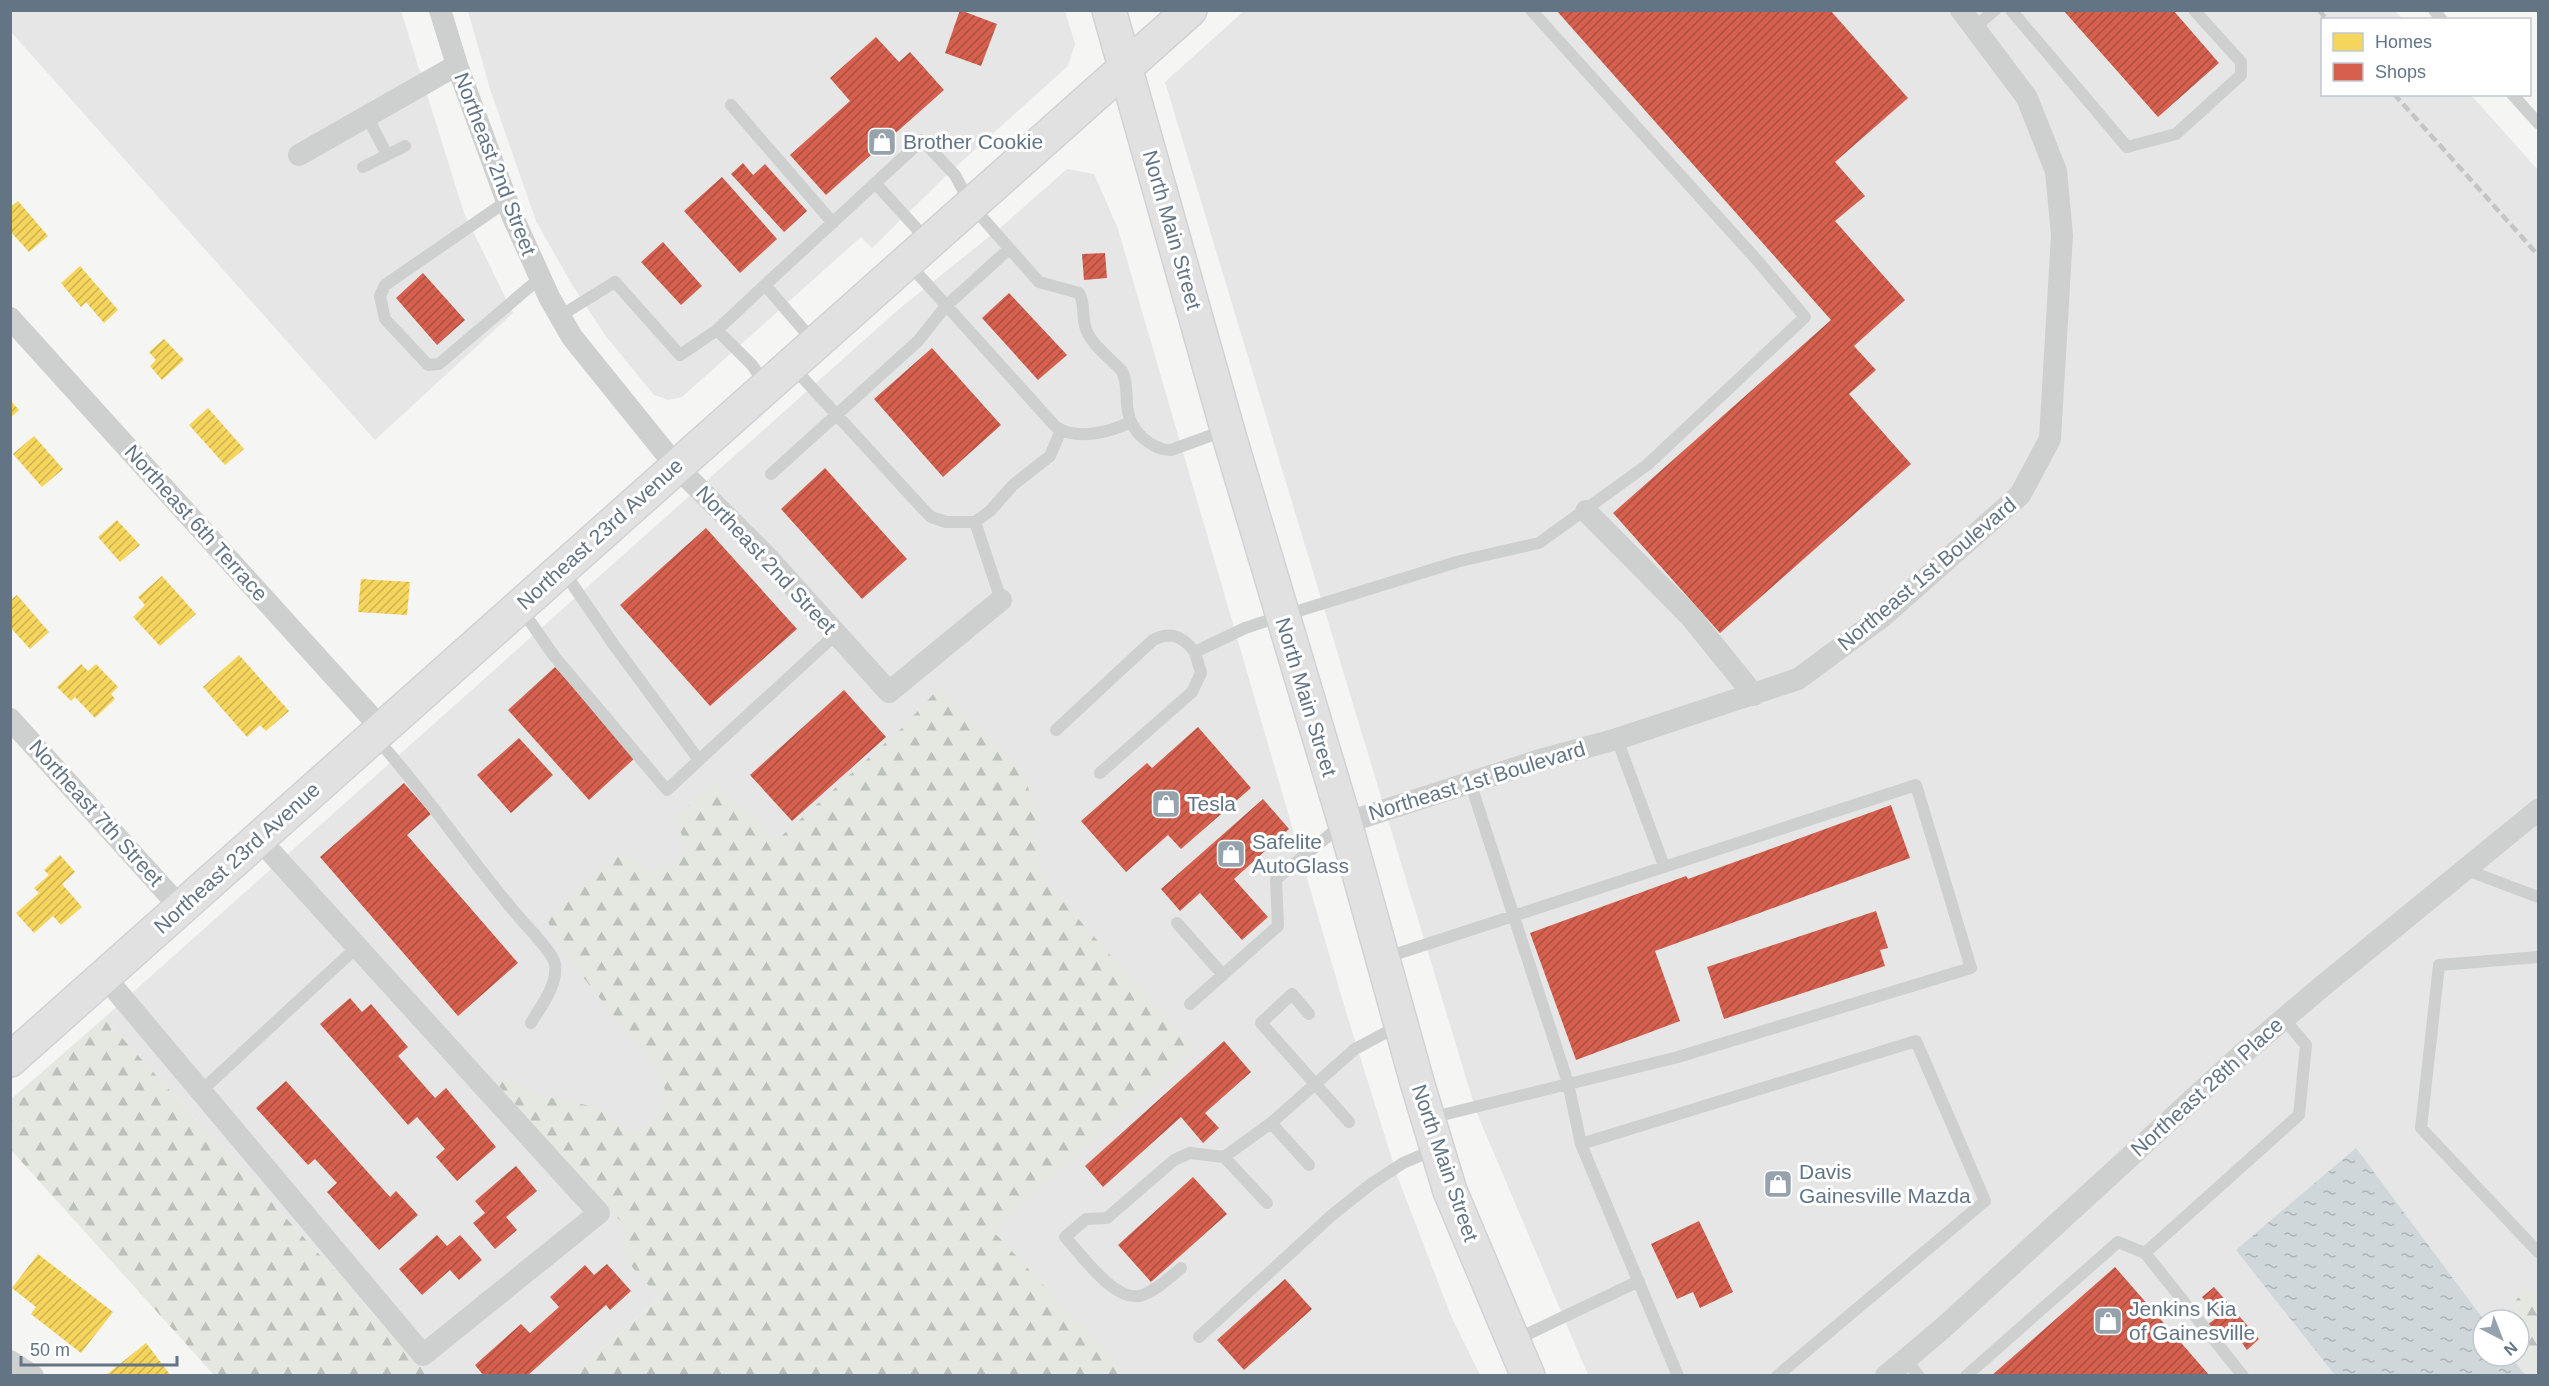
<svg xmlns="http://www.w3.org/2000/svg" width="2549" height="1386" font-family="Arial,sans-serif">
<defs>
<pattern id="forest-firs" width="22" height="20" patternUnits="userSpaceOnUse" patternTransform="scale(1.5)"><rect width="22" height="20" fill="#e4e8e1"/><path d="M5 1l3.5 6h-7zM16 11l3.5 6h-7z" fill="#bcc1bc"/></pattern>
<pattern id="water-ripples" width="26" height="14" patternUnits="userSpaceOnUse" patternTransform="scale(1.5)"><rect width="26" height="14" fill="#cfd7da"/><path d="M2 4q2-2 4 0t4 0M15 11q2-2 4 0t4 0" fill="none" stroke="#acb3b6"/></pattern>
<pattern id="homes-hatch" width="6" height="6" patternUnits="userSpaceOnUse" patternTransform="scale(1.5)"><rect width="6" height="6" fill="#f6d55c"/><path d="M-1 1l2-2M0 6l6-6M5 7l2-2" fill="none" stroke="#cbb152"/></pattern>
<pattern id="shops-hatch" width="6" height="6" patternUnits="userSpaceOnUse" patternTransform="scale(1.5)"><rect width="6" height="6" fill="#d6604d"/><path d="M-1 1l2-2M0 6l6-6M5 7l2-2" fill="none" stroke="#a85144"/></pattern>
</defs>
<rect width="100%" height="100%" fill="#f5f5f3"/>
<!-- built -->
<path fill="#e5e6e5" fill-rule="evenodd" d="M10,11H401L464,213L513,313L375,440L11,32Z
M468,11H1065L1075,44L1068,66L950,172L872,248L861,237L682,397L668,400L654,395L605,335L571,283L536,221L490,89Z
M1244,11H2395L2403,19L2322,20V94L2471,95L2538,170V1375H1588L1476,1111L1165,82ZM2483,1320H2519V1356H2483Z
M1067,169L1094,174L1118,229L1346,1012L1398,1178L1451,1316L1480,1375H766L680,1280L572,1375H429L104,1018L899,309L1000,228Z"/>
<!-- forest -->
<path fill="url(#forest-firs)" d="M939,688L995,744L1025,777L1035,810L1039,861L1049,886L1194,1049L992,1230L1122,1369L1115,1376L572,1375L660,1298L633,1268L622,1249L625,1226L496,1083L506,1077L537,1095L596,1107L622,1128L633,1133C650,1127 664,1114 665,1095C666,1088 661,1078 658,1071L563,952L547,920L624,851L649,871L675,864L687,849L675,817L715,783L777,840L903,727Z
M104,1018L429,1375H214L11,1150L10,1100Z
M2527,1289L2538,1295V1375L2519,1347V1320H2509L2516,1300Z"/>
<!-- water -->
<path fill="url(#water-ripples)" d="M2356,1148L2484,1320L2483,1356H2510L2525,1375H2335L2236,1250Z"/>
<!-- homes -->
<path fill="url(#homes-hatch)" d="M18,201L48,236L29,252L10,231V207Z
M80,266L118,310L104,323L86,302L81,307L61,283Z
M164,339L184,360L162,380L150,366L156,360L149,352Z
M10,400L19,410L10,418Z
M208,408L244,449L225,465L189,425Z
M34,436L63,469L42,487L13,454Z
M117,520L140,545L120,562L98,537Z
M162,576L196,614L160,646L133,617L145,605L138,597Z
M361,579L410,582L407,615L358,612Z
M17,595L49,632L30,649L10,627V601Z
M239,655L289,711L266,731L260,725L247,737L203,687Z
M81,664L88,671L96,664L118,687L111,694L115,699L95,718L75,697L71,701L57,687Z
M60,855L75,872L62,884L82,907L61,925L53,916L34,933L16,913L39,893L34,888L49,875L44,870Z
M38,1254L113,1312L81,1353L31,1314L36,1307L12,1288Z
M146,1343L171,1376H105Z"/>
<!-- shops -->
<path fill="url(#shops-hatch)" d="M960,10L997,24L981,66L945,53Z
M1556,10H1830L1908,98L1835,162L1865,196L1835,221L1905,300L1854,346L1876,370L1849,394L1911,464L1720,633L1613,513L1831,320Z
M2063,10H2173L2219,63L2158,117Z
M876,37L899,62L910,52L944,90L826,195L790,155L850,101L830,78Z
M743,163L753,175L765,164L807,211L784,232L731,174Z
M722,177L777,239L740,273L684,211Z
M663,242L702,286L681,305L641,262Z
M1105,253L1107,278L1084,280L1082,254Z
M423,273L465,320L437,345L396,298Z
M1009,293L1067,355L1038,380L982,318Z
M932,348L1001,425L943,477L874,399Z
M825,468L907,559L862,599L781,509Z
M706,528L797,629L710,706L620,605Z
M555,667L636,757L589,800L508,710Z
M844,690L886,737L792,821L750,775Z
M1198,727L1251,788L1181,849L1168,835L1126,872L1081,821L1147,763L1152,768Z
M519,738L553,775L511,813L477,775Z
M404,783L431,814L407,835L518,963L458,1016L320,857Z
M1263,799L1289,829L1234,879L1268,917L1242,940L1200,893L1180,911L1161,889Z
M1891,805L1910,858L1655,951L1680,1021L1576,1060L1530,933L1686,876L1688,879Z
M1876,911L1888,948L1880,950L1885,966L1724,1019L1707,967Z
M350,998L362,1012L371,1004L408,1047L398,1056L435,1098L446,1088L496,1147L457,1181L436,1157L445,1149L417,1117L408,1125L320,1024Z
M1224,1041L1251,1072L1205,1113L1219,1128L1203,1143L1181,1117L1103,1187L1085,1166Z
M286,1081L390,1197L396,1191L418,1215L379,1250L327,1192L337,1183L315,1159L308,1165L256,1108Z
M516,1166L537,1191L506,1217L517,1230L495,1249L473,1223L485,1213L475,1201Z
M1193,1177L1227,1214L1151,1282L1118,1245Z
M1699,1221L1733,1292L1700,1308L1693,1292L1677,1299L1651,1244Z
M437,1235L447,1246L460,1235L482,1260L459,1280L450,1270L422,1295L399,1269Z
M607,1264L631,1291L610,1310L606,1305L527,1376H484L475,1365L521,1324L530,1333L559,1307L550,1297L585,1265L594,1275Z
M2115,1267L2210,1376H1991Z
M1285,1279L1312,1309L1244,1370L1217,1340Z
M2214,1287L2259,1339L2247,1350L2235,1333L2222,1342L2207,1325L2219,1316L2202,1297Z"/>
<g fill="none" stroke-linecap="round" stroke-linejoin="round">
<!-- secondary casing -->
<g stroke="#d0d2d3" stroke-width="36">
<path id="secondary" d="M1109,10L1230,439L1345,823L1417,1082L1450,1191L1528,1376
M10,1060L1190,10"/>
</g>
<!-- service -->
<path stroke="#ced0d0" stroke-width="12" d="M2011,10L2127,147L2176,134L2241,75V62L2194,10
M2434,10L2442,20
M1975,27L1995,10
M2512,94L2538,123
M731,105L833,223
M387,155L405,146
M363,167L387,155L367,116
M876,184L928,241
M507,201L385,285L380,296L385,319L428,365L439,364L540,278
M908,263L1056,427C1077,441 1110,432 1131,422
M765,285L922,140L955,175L971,205L1039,282L1079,293C1085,303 1082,315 1085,326C1089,343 1110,358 1122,371C1129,387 1125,397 1128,412C1131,431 1151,450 1171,450L1226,430
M560,316L615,282L680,355L717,330L765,285L814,342
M717,330L752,365L766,385
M791,365L924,510L931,517L946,522H975L990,511L1013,485L1050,456L1061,430
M771,474L918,341L946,306L1009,249
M975,522L1001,600
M520,607L554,656L667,790L699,760L614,645L562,569
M1056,730L1153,640C1172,631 1182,636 1195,652
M375,737C427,794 469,859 519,917C528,928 552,951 555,964C558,985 541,1006 531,1023
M1617,739L1664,866
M699,760L836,634
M1100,773L1192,692L1201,673L1195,652L1245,628L1282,616L1460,561L1539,543L1647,465L1805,317L1756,259L1531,10
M1470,782L1568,1083L1581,1144
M2464,869L2538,897
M1177,923L1223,975
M2538,957L2439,965L2421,1128L2538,1252
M1384,958L1916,785L1971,968L1678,1057L1430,1118
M1190,1004L1278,926L1276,879L1344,823
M1309,1014L1292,994L1261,1023L1349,1122
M201,1091L357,947
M1271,1123L1309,1165
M1267,1203L1224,1157L1271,1123L1355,1049L1400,1025
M1181,1268C1169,1278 1158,1289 1143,1295C1116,1305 1082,1255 1065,1237L1086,1219L1107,1218L1174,1160L1190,1153L1224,1157
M1199,1337L1332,1215L1371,1184L1403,1163L1436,1149
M1513,1341L1639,1281
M1905,1359L1919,1376
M1678,1376L1581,1144L1916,1041L1985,1201L1777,1376
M1966,1376L2118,1242L2145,1253
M2243,1376L2145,1253L2299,1115L2306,1045L2284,1019"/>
<!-- minor -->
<path stroke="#ced0d0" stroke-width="22" d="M440,10L457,65L512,215L549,297L572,337L676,466L765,555L889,692L1001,600
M299,155L457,65
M10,318L382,729
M1586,511L1690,616L1754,695
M10,719L181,908
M1345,823L1543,759L1617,739L1798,679L1882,617L2020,495L2050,439L2062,235L2056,171L2027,98L1961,10
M104,976L423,1355L599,1213L259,839
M10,1361L33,1376
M1886,1376L1943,1328L2241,1055L2325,984L2538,810"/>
<!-- secondary -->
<use href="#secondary" stroke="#e1e1e2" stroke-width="33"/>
<!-- rail -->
<path stroke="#c4c5c6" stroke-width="4.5" stroke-dasharray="9 4.5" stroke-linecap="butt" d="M2319,10L2327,20
M2394,94L2538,255"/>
</g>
<!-- icons -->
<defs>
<g id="shop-square" transform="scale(1.5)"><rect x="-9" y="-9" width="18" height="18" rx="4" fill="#96a2ac" stroke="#fff"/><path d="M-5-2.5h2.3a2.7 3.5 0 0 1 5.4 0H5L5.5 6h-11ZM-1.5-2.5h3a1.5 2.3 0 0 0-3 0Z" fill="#fff"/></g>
</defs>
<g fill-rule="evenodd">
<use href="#shop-square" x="882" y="142"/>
<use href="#shop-square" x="1166" y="804"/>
<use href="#shop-square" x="1231" y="854"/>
<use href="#shop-square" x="1778" y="1184"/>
<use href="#shop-square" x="2108" y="1321"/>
</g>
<g text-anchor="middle" stroke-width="6" stroke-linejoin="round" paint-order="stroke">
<!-- poi labels -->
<g font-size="21" fill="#637585" stroke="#fff" text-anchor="start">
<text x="903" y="149">Brother Cookie</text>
<text x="1187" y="811">Tesla</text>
<text x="1252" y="849">Safelite<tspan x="1252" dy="24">AutoGlass</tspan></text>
<text x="1799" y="1179">Davis<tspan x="1799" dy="24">Gainesville Mazda</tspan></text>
<text x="2129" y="1316">Jenkins Kia<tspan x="2129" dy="24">of Gainesville</tspan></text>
</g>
<!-- street labels -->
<g font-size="21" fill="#637585" stroke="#fff">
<text transform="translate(495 164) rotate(69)" y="7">Northeast 2nd Street</text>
<text transform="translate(1172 230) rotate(74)" y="7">North Main Street</text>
<text transform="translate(196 523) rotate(48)" y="7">Northeast 6th Terrace</text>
<text transform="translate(600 534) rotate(-42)" y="7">Northeast 23rd Avenue</text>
<text transform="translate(766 560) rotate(47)" y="7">Northeast 2nd Street</text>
<text transform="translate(1927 574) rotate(-40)" y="7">Northeast 1st Boulevard</text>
<text transform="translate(1306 697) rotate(73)" y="7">North Main Street</text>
<text transform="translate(1477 781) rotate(-17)" y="7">Northeast 1st Boulevard</text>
<text transform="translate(96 813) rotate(48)" y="7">Northeast 7th Street</text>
<text transform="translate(237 858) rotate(-42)" y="7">Northeast 23rd Avenue</text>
<text transform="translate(2207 1087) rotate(-42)" y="7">Northeast 28th Place</text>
<text transform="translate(1445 1163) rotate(71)" y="7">North Main Street</text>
</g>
</g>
<!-- border -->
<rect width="2549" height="1386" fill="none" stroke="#637585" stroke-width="24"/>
<!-- legend -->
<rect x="2321" y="18" width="210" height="78" fill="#ffffff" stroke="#c1c8ce" stroke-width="1.5"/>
<rect x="2333" y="33" width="30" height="18" fill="#f6d55c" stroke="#c1c8ce" stroke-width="1.5"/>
<text x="2375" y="48" font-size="18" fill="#637585">Homes</text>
<rect x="2333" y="63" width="30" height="18" fill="#d6604d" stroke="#c1c8ce" stroke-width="1.5"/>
<text x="2375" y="78" font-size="18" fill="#637585">Shops</text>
<!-- north arrow -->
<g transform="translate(2501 1338) rotate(138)"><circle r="28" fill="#ffffff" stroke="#c1c8ce" stroke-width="1.5"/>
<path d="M0-4.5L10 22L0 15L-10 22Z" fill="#96a2ac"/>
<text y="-9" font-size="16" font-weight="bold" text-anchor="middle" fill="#637585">N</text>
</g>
<!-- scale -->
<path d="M21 1356v9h156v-9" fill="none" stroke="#637585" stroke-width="3"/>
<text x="30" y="1356" font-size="18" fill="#637585" stroke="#ffffff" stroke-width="4.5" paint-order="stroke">50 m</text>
</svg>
